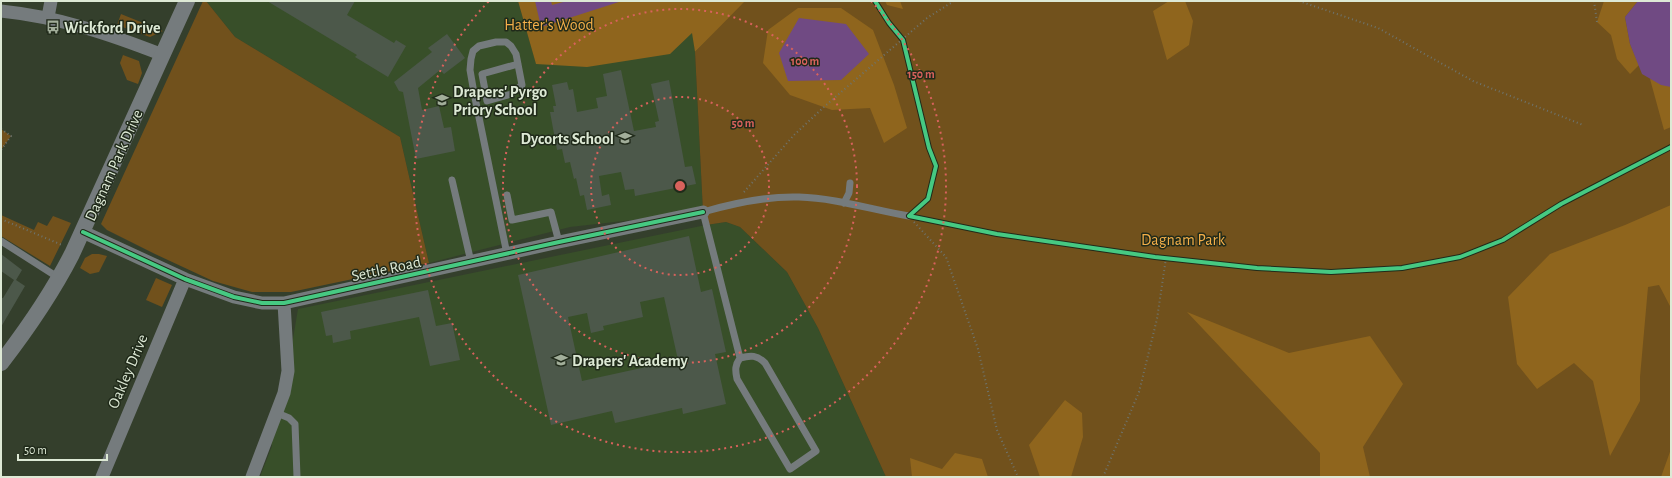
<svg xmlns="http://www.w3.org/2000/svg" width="1672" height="478" font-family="'Alegreya Sans',sans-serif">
<rect width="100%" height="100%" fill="#343f2c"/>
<!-- built -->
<path fill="#384f29" d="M206,1H518L536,63L689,5L695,52L703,212L570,227L429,263L400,137L235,37Z
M726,222L740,227L787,272L818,328L886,477H260L272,446L269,434L284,393L298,309L706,225Z"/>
<!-- green -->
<path fill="#71511c" d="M203,1H206L235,37L400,137L429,263L291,292H252L213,281L155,254L107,230L101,224Z
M710,1H1671V477H886L818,328L787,272L740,227L726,222L706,225L703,212L695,52L716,30Z
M121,14L163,31L150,37L117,25Z
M123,55L139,61L142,73L138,84L127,80L120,63Z
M1,129L11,136L1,150Z
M1,215L34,230L38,222L47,226L53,216L71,223L50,266L1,236Z
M92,254H99L107,256L99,272L90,274L80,268L85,258Z
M156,278L172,285L162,307L146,300Z"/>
<!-- forest -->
<path fill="#8f651d" d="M518,1H745L695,52L692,33L670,54L587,67L536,64Z
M885,1H900L903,9L887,5Z
M1169,1H1185L1193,21L1189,45L1167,60L1153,11Z
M1604,1H1638L1625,17L1630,44L1639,65L1630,74L1617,59L1611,35L1597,22Z
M798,8H841L873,30L894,85L907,128L884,143L870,108L832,110L790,95L763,63L768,30Z
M1650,79L1671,82V127L1664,130Z
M1671,205V308L1659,285L1648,287L1640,377V401L1610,456L1593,381L1574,363L1537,389L1517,364L1508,297L1550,254L1625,225Z
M1187,312L1289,353L1370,336L1403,384L1363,447L1370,477H1320V453Z
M1065,400L1082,413L1083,437L1071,477H1040L1029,445Z
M1671,449V477H1661Z
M955,453L982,459L988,477H912L910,458L942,469Z"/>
<!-- water -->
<path fill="#704a83" d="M535,1H551L552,5L567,1H622L541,27Z
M1638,1H1671V87L1661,85L1642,74L1630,44L1625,17Z
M799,18L846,24L869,54L841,80L788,81L779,53Z"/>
<!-- building -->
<path fill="#4c584a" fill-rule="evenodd" d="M267,1H355L347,15L394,43L396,40L406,46L388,77L355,57L357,55Z
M447,34L465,58L444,74L440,70L418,88L422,110L439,106L444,128L451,127L455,151L416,159L403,92L399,91L394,82L432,52L428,48Z
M621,70L634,131L656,127L655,122L659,121L651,84L669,80L685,167L692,166L696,184L635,196L634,189L625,190L621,172L599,176L602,196L609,194L611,205L587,210L584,195L580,196L576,178L574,179L570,162L565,163L562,149L557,150L550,112H554L553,106H556L552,85L567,82L569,90L573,89L577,112L598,108L596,98L607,96L603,74Z
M689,236L701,292L712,289L726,352L715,354L726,404L683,414L682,408L615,423L612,411L551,425L518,275ZM664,297L678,360L582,381L568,317L587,313L591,333L604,330L603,326L643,317L640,302Z
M1,254L22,270L16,280L25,286L1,327V298H3L14,280L1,271Z
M428,290L436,326L452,323L460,360L430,366L419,317L350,331L351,339L333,343L332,335L326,336L321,312Z"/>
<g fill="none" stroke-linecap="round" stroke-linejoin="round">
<!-- path -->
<path stroke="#6e746e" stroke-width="2" stroke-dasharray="1 3" stroke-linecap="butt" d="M1299,1L1378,28L1473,81L1583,125
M1594,1L1597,22
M1,129L11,136L1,150
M744,192L794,135L825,106L927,18L954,1
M1,219L62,245
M914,222L946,257L978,349L997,430L1018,477
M1103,477L1139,392L1157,319L1166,258"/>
<!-- service -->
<path stroke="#757b7d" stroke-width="7" d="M452,180L471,262
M507,195L512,220L551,212L559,242
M844,203L849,193L850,183
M1,241L59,278
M507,254L474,93L470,70L471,59L473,51L479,46L496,42H506L511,46L516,54L522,85L511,94L487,101L482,74L518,64
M740,358C735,365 735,370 737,379L790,469L816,451L765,363C757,355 751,355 740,358L703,212C734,203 766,196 799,197C836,198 873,210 909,216
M277,413L289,418L295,424L297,477"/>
<!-- minor -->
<path stroke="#757b7d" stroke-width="13" d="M1,11C59,17 109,34 163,55
M48,17L51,1
M83,232L185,279L234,297L262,303H284L559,242L703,212
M102,477L185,279
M252,477L284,393L288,371L284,303"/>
<!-- tertiary -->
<path stroke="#757b7d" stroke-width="16" d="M1,363C28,328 52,293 72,254L187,1"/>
<!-- cycleway casing -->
<g stroke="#202a1a" stroke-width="6">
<path id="cycleway" d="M875,1L889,23L903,40L929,148L936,166L928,199L909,216L997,234L1155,257L1257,268L1331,272L1402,268L1460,257L1503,240L1561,204L1671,147
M83,232L185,279L234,297L262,303H284L559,242L703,212"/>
</g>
<!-- cycleway -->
<use href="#cycleway" stroke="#46c982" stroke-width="4"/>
</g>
<!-- distance rings -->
<g fill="none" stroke="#d8625c" stroke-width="2" stroke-dasharray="2 4">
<circle cx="680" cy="186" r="89"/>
<circle cx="680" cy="186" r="177"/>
<path d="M871 1A266 266 0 1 1 489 1"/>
</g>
<!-- icons -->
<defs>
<g id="bus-bare" transform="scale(1.08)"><path d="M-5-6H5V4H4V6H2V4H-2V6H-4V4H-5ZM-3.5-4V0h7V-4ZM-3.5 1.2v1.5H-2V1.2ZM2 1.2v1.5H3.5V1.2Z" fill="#a2ae9a" stroke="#202a1a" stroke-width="2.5" paint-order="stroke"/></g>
<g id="school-bare" transform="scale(1.08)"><path d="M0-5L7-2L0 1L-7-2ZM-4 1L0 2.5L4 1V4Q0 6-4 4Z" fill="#a2ae9a" stroke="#202a1a" stroke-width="2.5" paint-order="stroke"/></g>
</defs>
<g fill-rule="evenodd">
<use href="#bus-bare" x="53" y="27"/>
<use href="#school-bare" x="442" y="100"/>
<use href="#school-bare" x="625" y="138"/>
<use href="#school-bare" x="561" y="360"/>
</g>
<g text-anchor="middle" stroke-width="3" stroke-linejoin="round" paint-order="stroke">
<!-- park labels -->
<g font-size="16" fill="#f4af49" stroke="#202a1a">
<text x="549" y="30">Hatter's Wood</text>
<text x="1183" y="245">Dagnam Park</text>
</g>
<!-- poi labels -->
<g font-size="16" font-weight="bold" fill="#dde9d5" stroke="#202a1a" text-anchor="start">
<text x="64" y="33">Wickford Drive</text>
<text x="453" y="97">Drapers' Pyrgo<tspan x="453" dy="18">Priory School</tspan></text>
<text x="614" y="144" text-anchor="end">Dycorts School</text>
<text x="572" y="366">Drapers' Academy</text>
</g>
<!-- street labels -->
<g font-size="16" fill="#dde9d5" stroke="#202a1a">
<text transform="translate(113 165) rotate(-66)" y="6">Dagnam Park Drive</text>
<text transform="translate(386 268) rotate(-12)" y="6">Settle Road</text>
<text transform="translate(127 371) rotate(-67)" y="6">Oakley Drive</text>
</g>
</g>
<circle cx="680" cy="186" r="6" fill="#d8625c" stroke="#202a1a" stroke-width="2"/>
<g font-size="12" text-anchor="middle" font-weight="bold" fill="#d8625c" stroke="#202a1a" stroke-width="3" stroke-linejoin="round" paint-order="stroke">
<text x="805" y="65">100 m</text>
<text x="921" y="78">150 m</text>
<text x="743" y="127">50 m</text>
</g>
<!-- border -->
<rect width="1672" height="478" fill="none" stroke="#dde9d5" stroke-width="4"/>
<!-- scale -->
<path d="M18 454v6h89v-6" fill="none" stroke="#dde9d5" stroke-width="2"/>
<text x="24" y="454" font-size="12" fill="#dde9d5" stroke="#202a1a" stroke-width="3" paint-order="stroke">50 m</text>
</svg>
